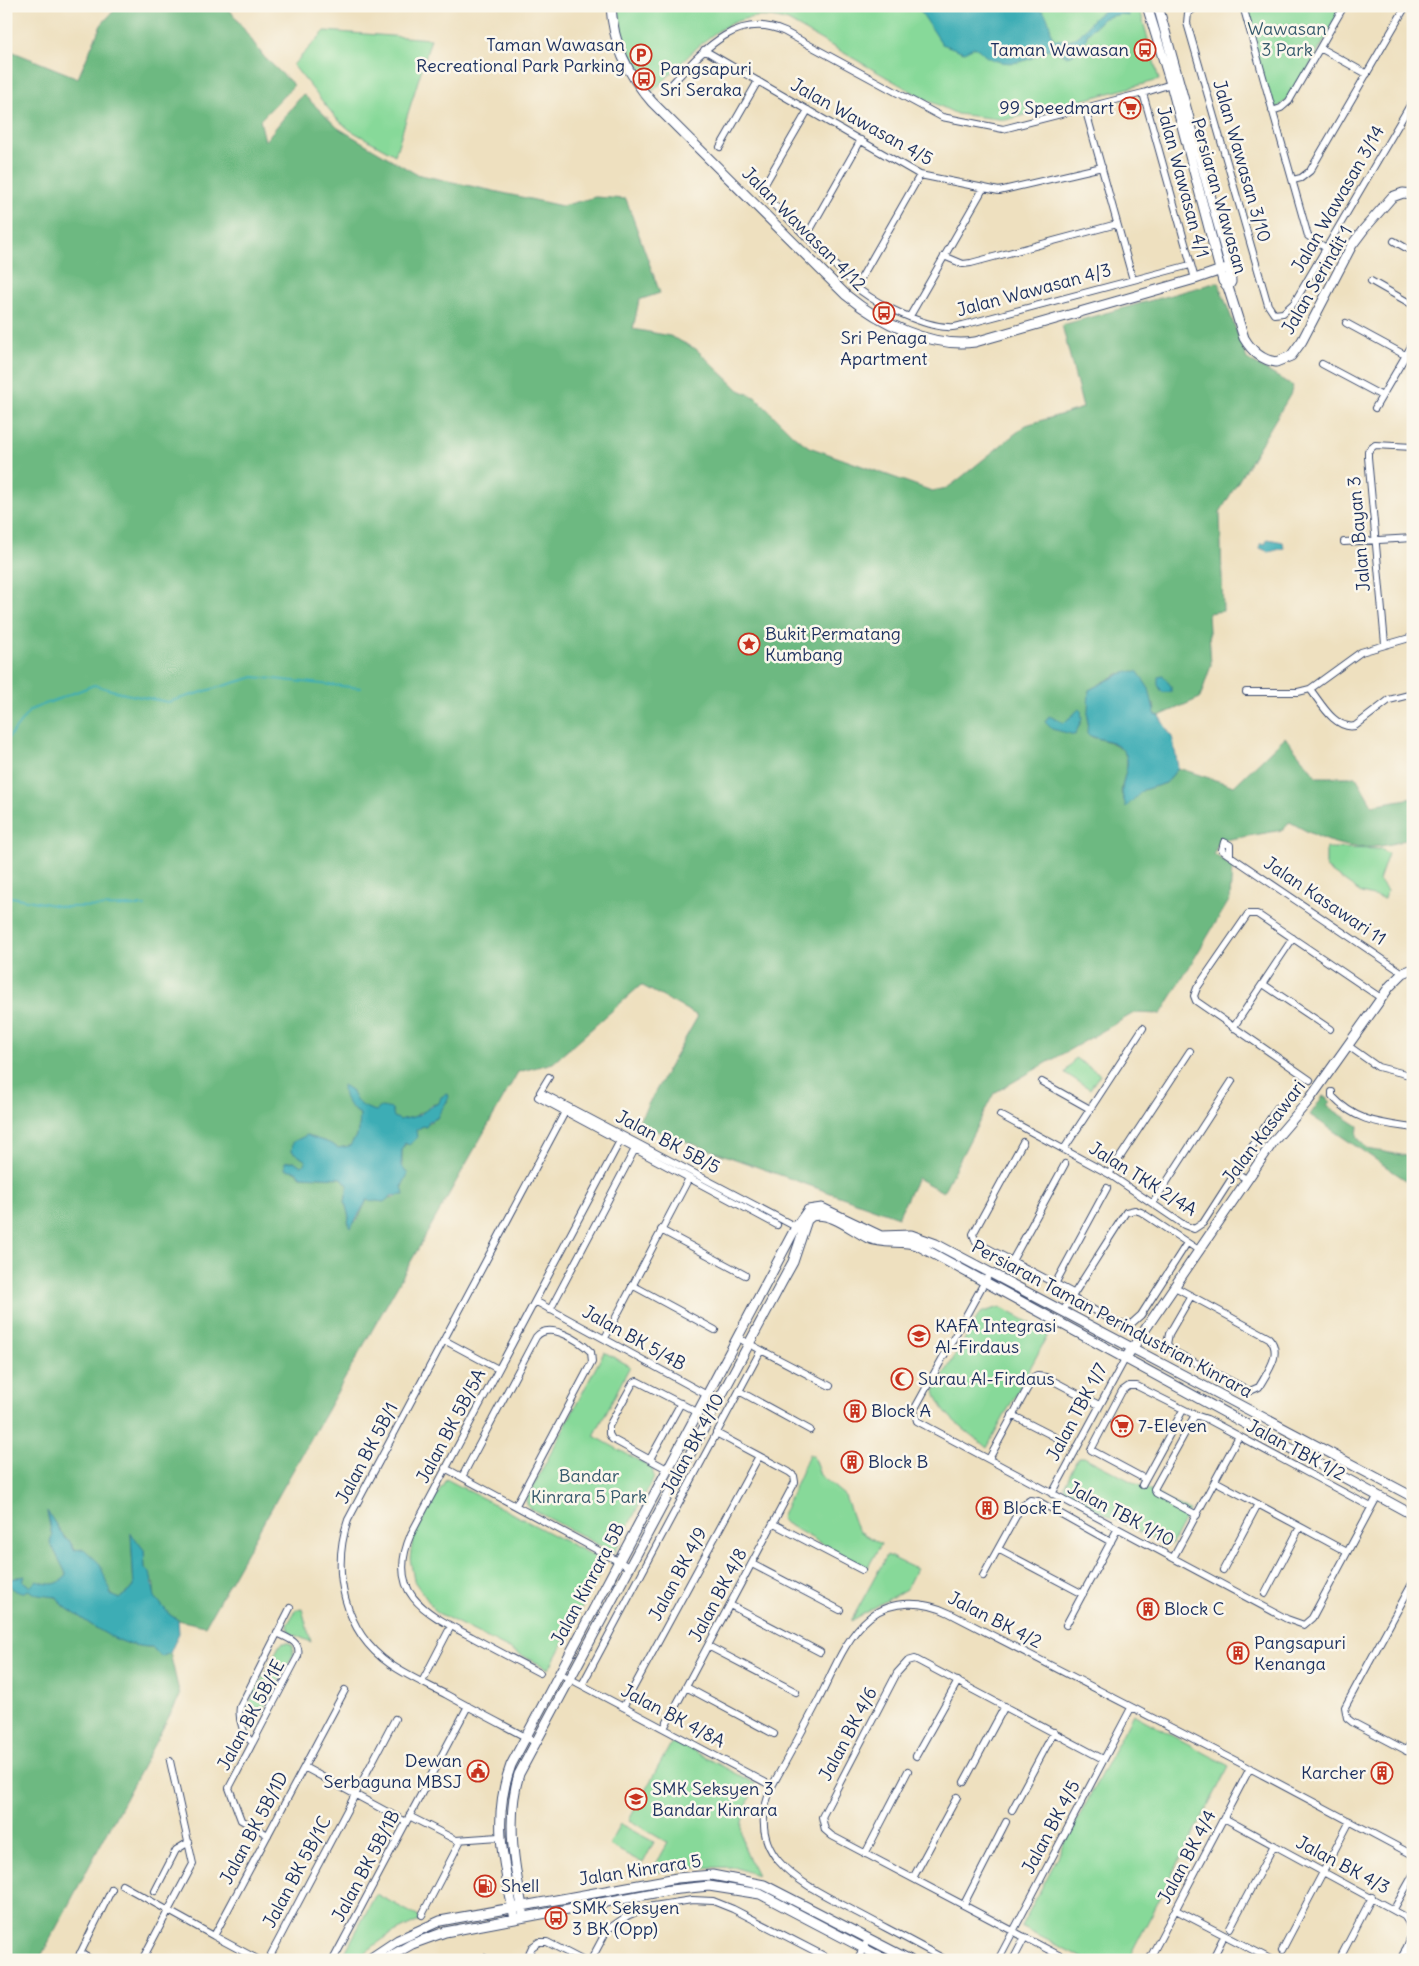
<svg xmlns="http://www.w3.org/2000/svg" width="1419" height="1966" font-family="Delius,sans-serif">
<rect width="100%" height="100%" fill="#fbf7ec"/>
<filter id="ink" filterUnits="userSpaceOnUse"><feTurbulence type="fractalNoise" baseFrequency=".02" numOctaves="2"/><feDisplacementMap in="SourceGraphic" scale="10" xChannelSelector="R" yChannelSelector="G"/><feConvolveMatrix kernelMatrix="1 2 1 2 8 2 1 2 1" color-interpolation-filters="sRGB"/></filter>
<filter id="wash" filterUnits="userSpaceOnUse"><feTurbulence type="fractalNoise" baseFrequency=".0096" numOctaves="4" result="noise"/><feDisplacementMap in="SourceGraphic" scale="20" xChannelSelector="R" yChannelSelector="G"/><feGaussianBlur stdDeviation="1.12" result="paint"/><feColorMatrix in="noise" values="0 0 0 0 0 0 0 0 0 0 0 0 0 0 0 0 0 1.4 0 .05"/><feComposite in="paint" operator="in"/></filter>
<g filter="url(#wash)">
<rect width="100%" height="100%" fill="#eee0bf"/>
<!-- green -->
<path fill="#87d999" stroke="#51847c" d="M617,6H1139L1159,80L1006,120L957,114L923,98L788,21C726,1 693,55 653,91L627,49Z
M1243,6H1344L1292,97L1272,111Z
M325,31L431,39L395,155L350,130L336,118L293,65Z
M1326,848L1383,849L1388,854L1379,880L1387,891L1385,899L1361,893L1326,868Z
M1075,1058L1100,1074L1090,1089L1065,1073Z
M1000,1307L1049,1333L987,1448C969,1432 940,1416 935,1390L980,1313Z
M604,1352L630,1366L594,1436L652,1468L654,1477L615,1551H610L528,1507L526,1500Z
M809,1454L813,1456L820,1475L845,1496L855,1524L859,1531L881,1544L867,1569L785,1523L781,1518Z
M1078,1457H1084L1189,1511L1172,1544L1165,1546L1066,1494L1064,1487Z
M446,1479L601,1560L604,1566L549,1669L436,1612L414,1581L410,1558L413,1538Z
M887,1555L916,1569L906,1589L851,1621Z
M302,1609L311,1642L290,1633L287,1625L296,1610Z
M283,1643H289L293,1646V1655L252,1732L246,1717L247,1708L279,1646Z
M1133,1714L1229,1766L1128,1960H1087L1021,1927Z
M673,1740L756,1784C737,1825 736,1835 757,1875L734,1867L684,1868L657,1872L656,1864L668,1843L629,1820Z
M620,1824L654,1842L643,1863L609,1845Z
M376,1894L423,1919L386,1937L355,1960H341Z"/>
<!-- forest -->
<path fill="#6db981" stroke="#447470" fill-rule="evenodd" d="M118,6H227L264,57L294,85L260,120L265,141L303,94L338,128L416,174L562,206L595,197L626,199L660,293L639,300L633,329L670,336L696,349L739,390L755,397L794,436L809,447L932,491L947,488L958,480L1026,425L1083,408L1062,325L1218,282L1247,359L1293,386L1290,395L1220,512L1223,611L1208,613L1211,665L1200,698L1159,716L1155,714L1154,704L1120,673L1089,690L1092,737C1116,743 1133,748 1125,775C1123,782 1120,789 1122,795C1123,799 1125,803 1127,806L1143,790L1166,783L1178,768L1234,786L1285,737L1317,777H1356L1372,805L1413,798V837C1363,856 1335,848 1290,822L1283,830L1219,841L1214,854L1232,867L1230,899L1161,1014L1134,1013L994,1093L943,1192L917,1178L898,1217L637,1124L698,1016L641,985L553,1063L518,1072L205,1626L178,1620L170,1615L154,1597V1584L145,1570L144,1550L131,1534L134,1587L119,1599L112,1595C102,1573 79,1561 69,1540L66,1539L47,1512L52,1536L50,1542L67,1575C57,1587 50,1585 36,1582L30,1587L23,1581L24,1577H16C29,1591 38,1595 57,1597L62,1605C90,1623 116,1647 152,1647L162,1656L170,1653L180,1696L39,1960H6V49L78,78L101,25ZM351,1090L354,1099L365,1108L400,1120L414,1117L419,1113L426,1111L431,1105L448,1101L441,1107L437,1118L416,1130L402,1149V1186L397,1197L367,1200L357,1221L348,1224L349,1217L345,1202L348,1185L342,1178L301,1176L285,1162L294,1161L301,1166L305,1164L306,1161L292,1151L307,1135C318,1141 327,1140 338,1148L350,1146L359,1131L360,1114L351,1108Z
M1323,1096L1330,1101L1327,1106L1358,1126L1357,1137L1367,1149L1413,1157V1185L1310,1115Z"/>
<!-- water -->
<path fill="#3cadb5" stroke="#2c6e8a" d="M917,6H945L949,9L954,6H1035C1049,13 1049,22 1052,36C1055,41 1056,39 1062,40C1086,41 1084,22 1102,12C1110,7 1117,7 1126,7L1129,16L1121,14L1104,18L1088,33L1083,48L1073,54L1068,56L1048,49C1029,62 1008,68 987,57C982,54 980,49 974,47L964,52L942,44Z
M1268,539L1283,542L1284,548L1269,552L1260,548V544H1265Z
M1133,671L1138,672L1149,689L1155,714L1159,716L1173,739L1178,768L1166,783L1143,790L1126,807C1125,801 1122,797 1122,792C1122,775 1135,761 1120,747C1111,739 1097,740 1087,734L1089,690L1120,674Z
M1163,676L1171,686V692H1162L1158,685V677Z
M1079,709L1081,710L1082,719L1075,735L1052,729L1045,722L1049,716L1064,723Z
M343,1085L351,1090C355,1102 363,1108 376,1111L381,1107L392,1109L394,1117L400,1120C405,1118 408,1119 413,1117C422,1115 429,1106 439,1103L441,1097L447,1094L449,1096C448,1102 440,1110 437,1118L429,1121L426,1127L423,1126L416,1130L417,1138L409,1145L405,1143L402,1149L401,1166L408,1174L402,1186L404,1195L391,1196L384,1202L367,1200L351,1228L348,1224L349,1217L345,1202L348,1185L342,1178L301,1176L296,1171L285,1169V1162L294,1161L301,1166L305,1164L306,1161L292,1151L293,1142L307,1135C318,1141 327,1140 338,1148L350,1146L359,1131L360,1114C349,1106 342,1100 343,1085Z
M47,1511L65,1539L69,1540L74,1550L84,1549L100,1564L111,1595L119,1599L134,1587L131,1533L144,1550L145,1569L150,1573L155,1597L170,1615L178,1620L179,1633L170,1653L161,1657L152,1647C116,1647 90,1623 62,1605L57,1597L38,1595L28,1590L22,1593C14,1591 11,1588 7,1580L25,1576L23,1581L30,1587L36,1581C50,1585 57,1587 67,1575L50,1542L52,1536Z"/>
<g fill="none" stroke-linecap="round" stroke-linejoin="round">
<!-- stream -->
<path stroke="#3cadb5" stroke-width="2" d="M6,741L30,710L94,685L125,694L168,702L254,677L361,688
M6,896L64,907L145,906"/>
</g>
</g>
<g filter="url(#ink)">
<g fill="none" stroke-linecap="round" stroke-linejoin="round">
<!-- street casing -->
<g stroke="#3b4a6d" stroke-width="8">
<path id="street" d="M1197,6L1188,13L1187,23L1268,305L1274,314L1283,313L1294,303L1413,100
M1243,6L1308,236L1326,248
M1320,48L1367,74
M704,50L920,175L999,191L1102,167
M670,86C700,54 736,9 785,32L942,117L1003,129L1143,93L1174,83
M1143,93L1195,279
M1085,108L1133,280
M808,110L762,189L763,194L861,291C881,306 923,326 948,327C953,328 958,326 963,325L1190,265
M1272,111L1281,108L1289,101L1344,6
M720,147L758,81
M1293,180L1301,178L1310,171L1406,6
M806,237L861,140
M1394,241L1413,252
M944,256L963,264L971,263L1117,224
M1371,281L1413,305
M856,287L920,175
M910,316L983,189
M1346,323L1405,355
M1322,364L1382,396
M1375,408L1413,343
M1344,542L1413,538
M1385,644L1368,457V451L1375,445L1413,447
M1310,689C1321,703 1335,730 1355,726L1389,700L1413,694
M1246,692H1298L1310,689L1361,652L1413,637
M1230,855V845L1224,842L1222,850L1226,853L1403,973
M1263,984L1330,1029
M1233,1028L1293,938
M1347,1045L1378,1067L1413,1076
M549,1077L540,1092L798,1228
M1310,1080L1196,1001L1194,996L1197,988L1248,914H1257L1381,998
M1042,1082L1090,1109
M1332,1092V1096C1356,1122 1380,1123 1413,1128
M538,1097L777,1225
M1000,1115L1109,1174L1184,1225L1194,1229L1203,1223L1277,1108
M1023,1142L973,1234L976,1242L1073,1293
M1064,1149L1143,1028
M1235,1172L1248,1180
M1109,1174L1190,1051
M1153,1203L1232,1081
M661,1230L745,1275
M1012,1261L1065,1164
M990,1272L914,1410L917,1421L1287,1619L1304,1625L1312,1618L1378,1495
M1055,1284L1107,1188
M632,1285L715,1330
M1175,1287L1269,1338C1283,1353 1268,1371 1259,1387L1250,1391L1173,1351L1167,1344L1169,1334L1191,1296
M1071,1297L1117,1323L1131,1324L1141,1315L1187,1243
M535,1301L718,1401
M550,1310L635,1149
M1063,1311L1126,1212L1135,1210L1141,1212L1200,1251
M605,1338L689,1178
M738,1338L830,1386
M444,1340L498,1369
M739,1391L810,1430
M1012,1415L1063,1441
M650,1459L681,1403
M989,1459L1033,1378L1037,1376L1046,1377L1099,1405
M445,1468L629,1567
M667,1469L612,1439L609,1434V1426L633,1383L637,1381L697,1412
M462,1477L536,1337C549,1321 579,1340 591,1352L592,1362L516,1505
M1145,1479L1091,1450L1122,1391L1129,1386H1137L1195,1415
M1215,1481L1347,1552
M1142,1485L1183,1410
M1052,1494L1125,1359
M1197,1515L1156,1493L1154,1489L1195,1415L1207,1419L1371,1507
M774,1524L862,1570
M998,1549L1083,1594
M1173,1558L1239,1436
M752,1564L840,1610
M1223,1570L1258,1504
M983,1576L1021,1507L1030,1500L1038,1501L1111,1542
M1413,1582L1345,1707L1347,1718L1352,1722L1413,1754
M1265,1594L1300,1527
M730,1605L820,1652
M1066,1625L1117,1530
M708,1646L796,1692
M540,1673C517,1661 494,1649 472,1637C426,1613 385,1594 411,1534L620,1141
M559,1673L772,1786
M422,1682L451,1626
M582,1685L761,1350
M686,1687L774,1734
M623,1707L759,1456
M664,1728L795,1482L794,1476L789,1472L716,1433
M252,1742C243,1735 238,1718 240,1707L290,1608
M535,1742C505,1726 476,1711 447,1695C428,1685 407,1676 390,1664C344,1632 331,1571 348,1520L565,1112
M1406,1751L1413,1739
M916,1756L958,1681
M304,1767L406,1822
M964,1782L1005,1706
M1012,1810L1054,1732
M409,1816L456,1840L499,1837
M1224,1818L1404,1916C1417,1931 1409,1944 1400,1960
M268,1835L241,1820L229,1788L298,1656C301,1642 288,1638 277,1633
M865,1854L908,1771
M913,1878L957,1797
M122,1885L214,1936
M155,1891L176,1850L189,1842
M964,1904L1006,1822
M1394,1909L1413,1875
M1176,1910L1272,1960
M422,1915L461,1840
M1230,1928L1274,1845
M1282,1950L1350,1821
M1405,1950L1413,1954
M80,1953L92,1960
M77,1960L112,1889
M142,1960L193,1864L170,1761
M259,1960L214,1936L345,1690
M268,1960L395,1719
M333,1960L468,1706
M484,1960L485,1958
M526,1960L532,1947L539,1942H547L582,1960
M591,1960L607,1930L627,1916L647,1907L692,1900L713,1901L733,1909L832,1960
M857,1960L869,1938
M946,1960C917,1944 888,1929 858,1913C806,1885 740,1859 772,1786C787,1759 802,1732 816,1705C831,1677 844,1638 870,1617C892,1599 925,1601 949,1613L1242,1764L1413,1855
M998,1960L1131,1708
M1013,1960L1025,1937
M1068,1960L832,1836L825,1830L822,1817L897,1673L908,1661L915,1659L1103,1759
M1149,1960L1250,1768
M1212,1960L1222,1940
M1339,1960L1372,1897"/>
</g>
<!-- secondary casing -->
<g stroke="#3b4a6d" stroke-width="11">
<path id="secondary" d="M611,6C613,44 627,74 652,102L846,295C880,323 930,348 975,342L1195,279L1230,267
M1147,6L1171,84L1223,281L1228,287L1244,338C1251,350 1261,360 1276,362L1291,356L1302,341L1352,245L1364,229L1392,197L1403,193L1413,194
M1158,6L1230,267L1231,282L1228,287
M1125,1359L1273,1142L1309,1100L1390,986L1403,973L1413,969
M524,1917C515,1870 505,1821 519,1774L782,1282L793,1262L807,1220L812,1216C830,1211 852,1230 868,1238C884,1245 901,1240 917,1245L1413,1515
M515,1919C504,1865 491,1819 511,1765L796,1227L808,1210L822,1208L881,1236L911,1235L936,1244L1413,1497
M368,1960L398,1940L440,1921L677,1878L712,1875L764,1885L910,1960
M384,1960L412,1944L445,1932L670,1890L709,1886L760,1894L886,1960"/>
</g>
<!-- street -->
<use href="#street" stroke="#fff" stroke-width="6"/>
<!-- secondary -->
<use href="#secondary" stroke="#fff" stroke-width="9"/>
</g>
</g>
<!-- icons -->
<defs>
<g id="bus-ring" transform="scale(1.125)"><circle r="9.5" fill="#fbf7ec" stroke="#c8321e" stroke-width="1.5"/><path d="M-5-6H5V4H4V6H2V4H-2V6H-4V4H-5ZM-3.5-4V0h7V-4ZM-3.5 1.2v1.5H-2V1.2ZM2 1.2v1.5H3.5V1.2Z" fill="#c8321e"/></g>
<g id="parking-ring" transform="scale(1.125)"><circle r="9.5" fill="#fbf7ec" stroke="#c8321e" stroke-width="1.5"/><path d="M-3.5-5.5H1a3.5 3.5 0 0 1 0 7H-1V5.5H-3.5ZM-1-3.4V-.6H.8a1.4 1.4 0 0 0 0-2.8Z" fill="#c8321e"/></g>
<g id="supermarket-ring" transform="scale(1.125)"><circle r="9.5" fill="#fbf7ec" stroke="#c8321e" stroke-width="1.5"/><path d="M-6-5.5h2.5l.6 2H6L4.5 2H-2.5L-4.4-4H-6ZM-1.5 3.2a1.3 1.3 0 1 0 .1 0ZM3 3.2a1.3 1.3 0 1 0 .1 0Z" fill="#c8321e"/></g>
<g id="sight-ring" transform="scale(1.125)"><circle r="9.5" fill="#fbf7ec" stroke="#c8321e" stroke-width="1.5"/><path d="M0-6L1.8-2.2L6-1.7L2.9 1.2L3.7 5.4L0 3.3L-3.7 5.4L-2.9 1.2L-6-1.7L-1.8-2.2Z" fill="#c8321e"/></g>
<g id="school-ring" transform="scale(1.125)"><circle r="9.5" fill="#fbf7ec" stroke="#c8321e" stroke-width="1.5"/><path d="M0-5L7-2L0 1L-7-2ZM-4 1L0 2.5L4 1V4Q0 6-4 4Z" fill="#c8321e"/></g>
<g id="mosque-ring" transform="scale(1.125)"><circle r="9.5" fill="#fbf7ec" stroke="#c8321e" stroke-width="1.5"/><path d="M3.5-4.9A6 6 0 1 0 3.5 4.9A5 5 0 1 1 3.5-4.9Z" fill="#c8321e"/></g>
<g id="building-ring" transform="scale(1.125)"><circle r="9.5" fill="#fbf7ec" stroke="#c8321e" stroke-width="1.5"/><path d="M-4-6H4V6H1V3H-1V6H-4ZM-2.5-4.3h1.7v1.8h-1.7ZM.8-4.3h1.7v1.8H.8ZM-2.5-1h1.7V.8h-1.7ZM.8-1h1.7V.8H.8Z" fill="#c8321e"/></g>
<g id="civic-ring" transform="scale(1.125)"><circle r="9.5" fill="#fbf7ec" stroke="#c8321e" stroke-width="1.5"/><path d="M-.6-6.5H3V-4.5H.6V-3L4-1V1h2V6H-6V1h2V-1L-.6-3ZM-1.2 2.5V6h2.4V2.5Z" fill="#c8321e"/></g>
<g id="fuel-ring" transform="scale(1.125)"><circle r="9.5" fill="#fbf7ec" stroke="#c8321e" stroke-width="1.5"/><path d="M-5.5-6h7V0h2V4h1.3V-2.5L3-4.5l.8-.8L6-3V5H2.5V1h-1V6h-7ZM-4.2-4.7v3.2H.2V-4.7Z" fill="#c8321e"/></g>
</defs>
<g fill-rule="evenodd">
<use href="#bus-ring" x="1145" y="50"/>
<use href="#parking-ring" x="641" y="55"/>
<use href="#bus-ring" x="644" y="79"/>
<use href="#supermarket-ring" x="1130" y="108"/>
<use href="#bus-ring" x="884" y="313"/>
<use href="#sight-ring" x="749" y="644"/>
<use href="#school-ring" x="919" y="1336"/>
<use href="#mosque-ring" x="902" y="1379"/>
<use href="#building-ring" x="855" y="1411"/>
<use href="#supermarket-ring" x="1122" y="1426"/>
<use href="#building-ring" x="852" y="1462"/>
<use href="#building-ring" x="987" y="1508"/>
<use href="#building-ring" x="1148" y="1609"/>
<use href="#building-ring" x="1238" y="1653"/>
<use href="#civic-ring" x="478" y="1771"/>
<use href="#building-ring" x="1382" y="1773"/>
<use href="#school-ring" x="636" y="1799"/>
<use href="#fuel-ring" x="485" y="1886"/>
<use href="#bus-ring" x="556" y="1918"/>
</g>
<g text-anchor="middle" stroke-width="5" stroke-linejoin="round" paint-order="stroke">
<!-- park labels -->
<g font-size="18" fill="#365a6d" stroke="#fbf7ec">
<text x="1287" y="35">Wawasan<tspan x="1287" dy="21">3 Park</tspan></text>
<text x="589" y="1482">Bandar<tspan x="589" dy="21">Kinrara 5 Park</tspan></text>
</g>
<!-- poi labels -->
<g font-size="18" fill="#1b2f5e" stroke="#fbf7ec" text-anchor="start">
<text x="625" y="51" text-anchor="end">Taman Wawasan<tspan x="625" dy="21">Recreational Park Parking</tspan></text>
<text x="1129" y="56" text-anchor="end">Taman Wawasan</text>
<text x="660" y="75">Pangsapuri<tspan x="660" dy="21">Sri Seraka</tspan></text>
<text x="1114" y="114" text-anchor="end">99 Speedmart</text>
<text x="884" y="344" text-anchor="middle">Sri Penaga<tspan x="884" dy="21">Apartment</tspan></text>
<text x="765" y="640">Bukit Permatang<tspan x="765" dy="21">Kumbang</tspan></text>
<text x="935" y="1332">KAFA Integrasi<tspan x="935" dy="21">Al-Firdaus</tspan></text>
<text x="918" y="1385">Surau Al-Firdaus</text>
<text x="871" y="1417">Block A</text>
<text x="1138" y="1432">7-Eleven</text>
<text x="868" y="1468">Block B</text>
<text x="1003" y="1514">Block E</text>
<text x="1164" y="1615">Block C</text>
<text x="1254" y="1649">Pangsapuri<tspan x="1254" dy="21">Kenanga</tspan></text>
<text x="462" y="1767" text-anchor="end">Dewan<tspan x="462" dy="21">Serbaguna MBSJ</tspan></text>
<text x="1366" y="1779" text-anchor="end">Karcher</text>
<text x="652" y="1795">SMK Seksyen 3<tspan x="652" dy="21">Bandar Kinrara</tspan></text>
<text x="501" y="1892">Shell</text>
<text x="572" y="1914">SMK Seksyen<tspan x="572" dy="21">3 BK (Opp)</tspan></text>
</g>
<!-- street labels -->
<g font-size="18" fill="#1b2f5e" stroke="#fbf7ec">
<text transform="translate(862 122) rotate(29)" y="6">Jalan Wawasan 4/5</text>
<text transform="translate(1242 161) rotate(74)" y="6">Jalan Wawasan 3/10</text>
<text transform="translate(1183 182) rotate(75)" y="6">Jalan Wawasan 4/1</text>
<text transform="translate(1219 196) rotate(74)" y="6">Persiaran Wawasan</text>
<text transform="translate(1338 199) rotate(-60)" y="6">Jalan Wawasan 3/14</text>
<text transform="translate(804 229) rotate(45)" y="6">Jalan Wawasan 4/12</text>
<text transform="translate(1317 280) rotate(-60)" y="6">Jalan Serindit 1</text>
<text transform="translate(1034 290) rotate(-15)" y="6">Jalan Wawasan 4/3</text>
<text transform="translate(1359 534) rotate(-95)" y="6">Jalan Bayan 3</text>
<text transform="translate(1325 901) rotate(34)" y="6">Jalan Kasawari 11</text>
<text transform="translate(1264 1132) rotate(-53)" y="6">Jalan Kasawari</text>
<text transform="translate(668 1142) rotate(28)" y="6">Jalan BK 5B/5</text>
<text transform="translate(1143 1179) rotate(32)" y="6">Jalan TKK 2/4A</text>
<text transform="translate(1112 1319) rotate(28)" y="6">Persiaran Taman Perindustrian Kinrara</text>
<text transform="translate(634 1338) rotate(29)" y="6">Jalan BK 5/4B</text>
<text transform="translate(1077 1412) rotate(-62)" y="6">Jalan TBK 1/7</text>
<text transform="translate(451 1426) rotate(-62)" y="6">Jalan BK 5B/5A</text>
<text transform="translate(693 1444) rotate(-62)" y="6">Jalan BK 4/10</text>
<text transform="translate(1296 1450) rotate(28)" y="6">Jalan TBK 1/2</text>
<text transform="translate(367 1453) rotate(-62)" y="6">Jalan BK 5B/1</text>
<text transform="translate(1121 1514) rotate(28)" y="6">Jalan TBK 1/10</text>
<text transform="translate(678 1574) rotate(-62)" y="6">Jalan BK 4/9</text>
<text transform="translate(588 1584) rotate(-62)" y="6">Jalan Kinrara 5B</text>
<text transform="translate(718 1595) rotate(-62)" y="6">Jalan BK 4/8</text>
<text transform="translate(995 1620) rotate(27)" y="6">Jalan BK 4/2</text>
<text transform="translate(251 1715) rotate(-62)" y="6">Jalan BK 5B/1E</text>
<text transform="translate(673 1716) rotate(28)" y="6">Jalan BK 4/8A</text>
<text transform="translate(848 1734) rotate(-62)" y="6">Jalan BK 4/6</text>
<text transform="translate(1051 1827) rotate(-62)" y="6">Jalan BK 4/5</text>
<text transform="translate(254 1828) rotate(-62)" y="6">Jalan BK 5B/1D</text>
<text transform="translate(1187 1857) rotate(-62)" y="6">Jalan BK 4/4</text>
<text transform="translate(1343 1865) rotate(28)" y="6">Jalan BK 4/3</text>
<text transform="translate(366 1866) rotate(-62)" y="6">Jalan BK 5B/1B</text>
<text transform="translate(640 1870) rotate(-9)" y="6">Jalan Kinrara 5</text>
<text transform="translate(297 1872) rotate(-62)" y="6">Jalan BK 5B/1C</text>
</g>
</g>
<!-- margin -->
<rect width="1419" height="1966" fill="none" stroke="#fbf7ec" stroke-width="25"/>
</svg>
